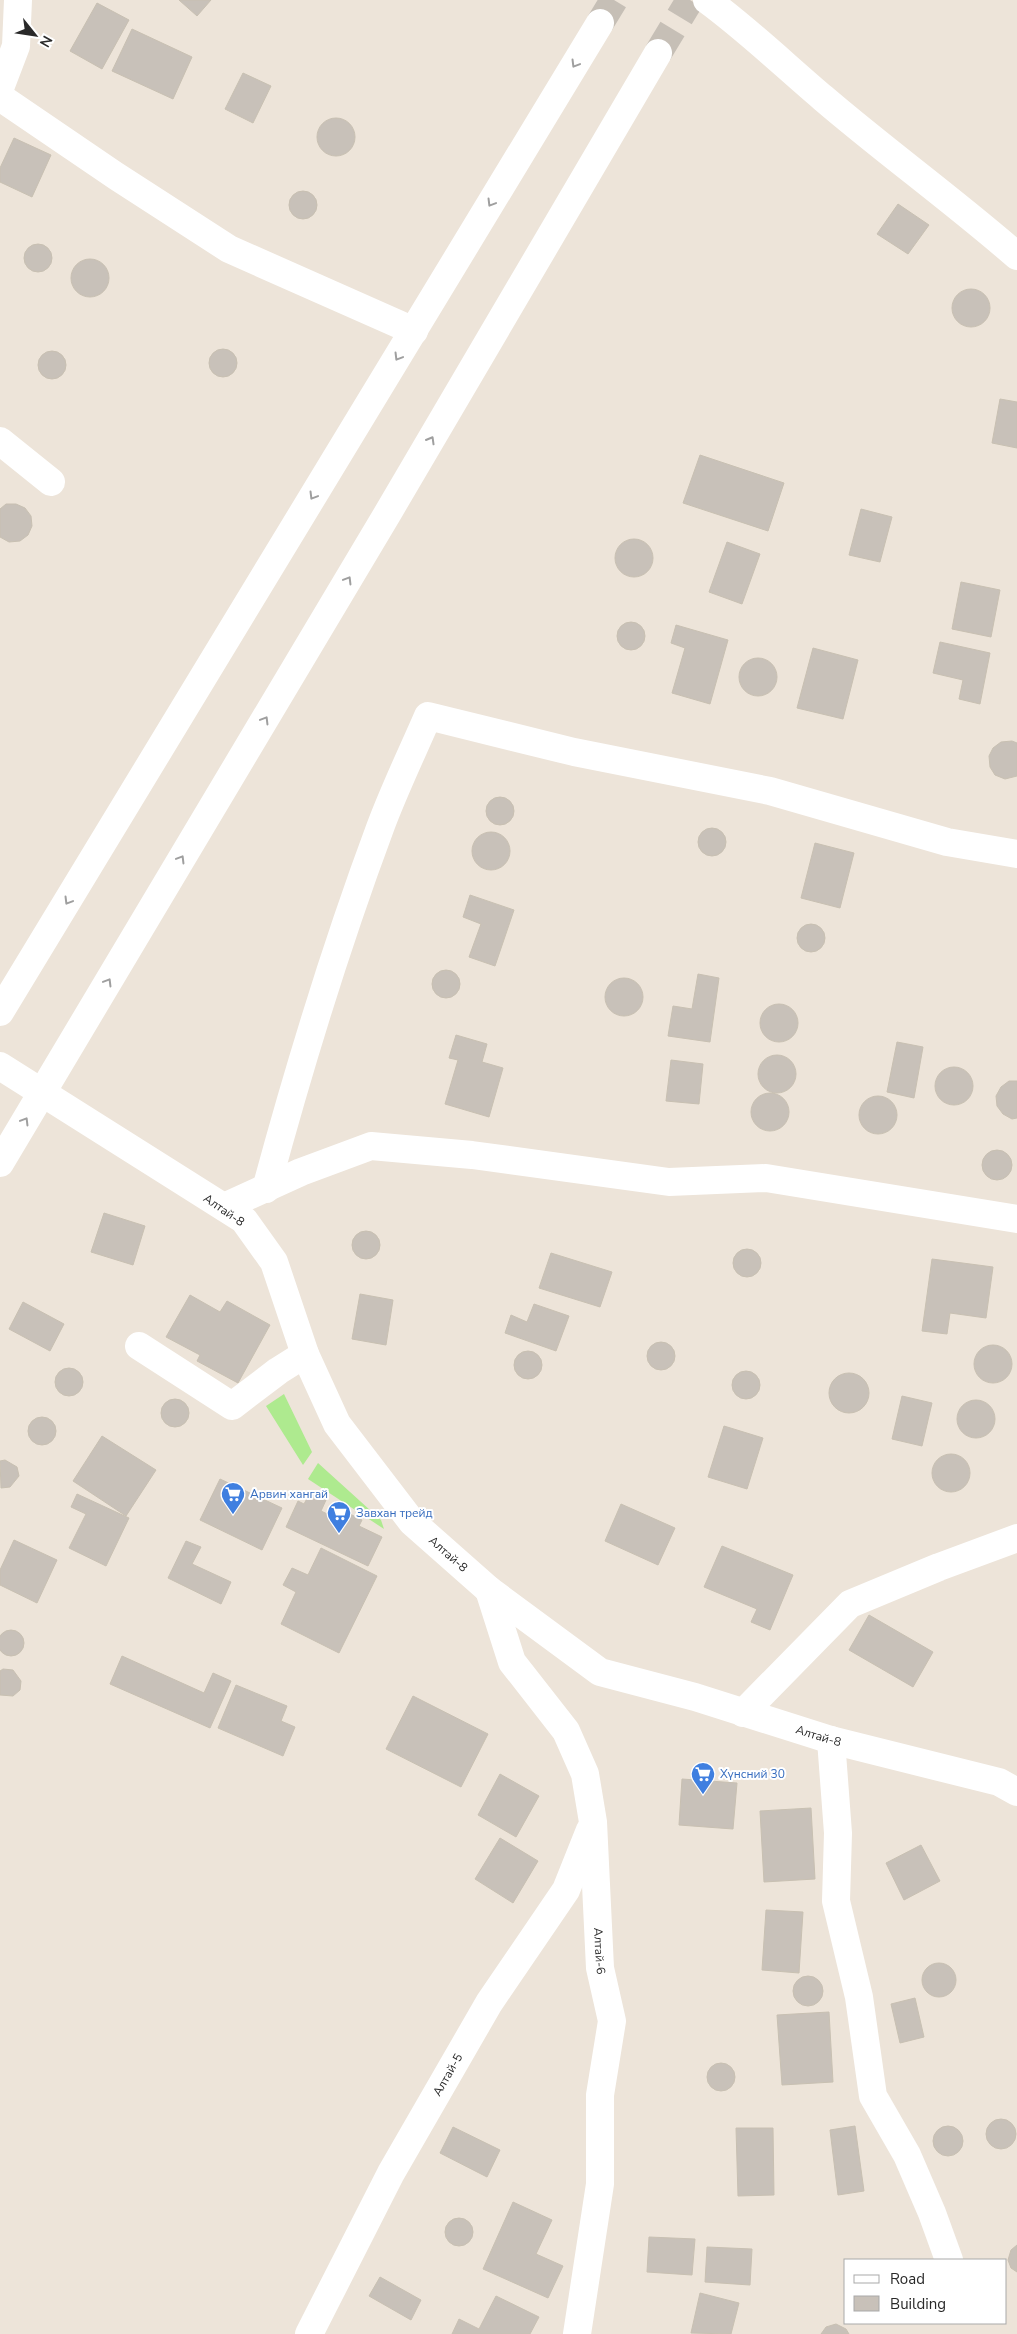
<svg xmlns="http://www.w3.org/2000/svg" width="1017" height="2334" font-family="'Nunito Sans',sans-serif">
<rect width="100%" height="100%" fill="#ede4d9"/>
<!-- green -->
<path fill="#aeea8f" d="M284,1394L312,1452L303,1465L266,1406Z
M318,1463L381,1520L384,1529L308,1479Z"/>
<!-- building -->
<path fill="#c8c1b9" stroke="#c8c0b2" d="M179,0H211L197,16Z
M97,3L129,20L102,69L70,51Z
M132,29L192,57L173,99L112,71Z
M243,73L271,86L253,123L225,109Z
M317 137a19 19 0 1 1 38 0a19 19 0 1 1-38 0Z
M14,138L51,155L32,197L0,182V168Z
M289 205a14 14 0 1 1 28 0a14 14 0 1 1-28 0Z
M898,204L929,225L908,254L877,234Z
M24 258a14 14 0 1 1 28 0a14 14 0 1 1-28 0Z
M71 278a19 19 0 1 1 38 0a19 19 0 1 1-38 0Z
M952 308a19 19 0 1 1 38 0a19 19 0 1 1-38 0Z
M209 363a14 14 0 1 1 28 0a14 14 0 1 1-28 0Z
M38 365a14 14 0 1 1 28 0a14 14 0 1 1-28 0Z
M1000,399L1017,402V448L992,443Z
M700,455L784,483L768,531L683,503Z
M6,504H16L25,508L31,516L32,526L28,535L20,541L9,542L0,537V509Z
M861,509L892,517L880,562L849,555Z
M615 558a19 19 0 1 1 38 0a19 19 0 1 1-38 0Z
M727,542L760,554L742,604L709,592Z
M961,582L1000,590L991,637L952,629Z
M617 636a14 14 0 1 1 28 0a14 14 0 1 1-28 0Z
M676,625L728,640L710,704L672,693L685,648L671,643Z
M940,642L990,653L980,704L959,699L963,680L933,673Z
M813,648L858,660L843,719L797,708Z
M739 677a19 19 0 1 1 38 0a19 19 0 1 1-38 0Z
M1012,741L1017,743V776L1005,779L995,775L990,767L989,756L993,748L1001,742Z
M486 811a14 14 0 1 1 28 0a14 14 0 1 1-28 0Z
M698 842a14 14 0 1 1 28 0a14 14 0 1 1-28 0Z
M472 851a19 19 0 1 1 38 0a19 19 0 1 1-38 0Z
M815,843L854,853L840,908L801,898Z
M470,895L514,910L495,966L469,957L481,924L463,917Z
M797 938a14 14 0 1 1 28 0a14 14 0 1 1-28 0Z
M432 984a14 14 0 1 1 28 0a14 14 0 1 1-28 0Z
M698,974L719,978L710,1042L668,1036L673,1006L692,1009Z
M605 997a19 19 0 1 1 38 0a19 19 0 1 1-38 0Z
M760 1023a19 19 0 1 1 38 0a19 19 0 1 1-38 0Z
M456,1035L487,1044L482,1062L503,1068L489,1117L445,1104L458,1060L449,1058Z
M897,1042L923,1047L914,1098L887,1092Z
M758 1074a19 19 0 1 1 38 0a19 19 0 1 1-38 0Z
M671,1060L703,1064L699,1104L666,1101Z
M935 1086a19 19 0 1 1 38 0a19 19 0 1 1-38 0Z
M1009,1081H1017V1118L1012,1119L1003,1114L997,1106L996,1096L1001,1087Z
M751 1112a19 19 0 1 1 38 0a19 19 0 1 1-38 0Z
M859 1115a19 19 0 1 1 38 0a19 19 0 1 1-38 0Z
M982 1165a15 15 0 1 1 30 0a15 15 0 1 1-30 0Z
M104,1213L145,1226L133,1265L91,1252Z
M352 1245a14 14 0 1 1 28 0a14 14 0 1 1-28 0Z
M733 1263a14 14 0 1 1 28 0a14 14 0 1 1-28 0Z
M551,1253L612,1272L600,1307L539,1288Z
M932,1259L993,1267L986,1318L950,1313L947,1334L922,1331Z
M360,1294L393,1300L386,1345L352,1339Z
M190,1295L220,1312L227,1301L270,1325L238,1383L197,1361L200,1355L166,1337Z
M23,1302L64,1324L50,1351L9,1329Z
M534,1304L569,1316L556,1351L505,1333L511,1315L527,1322Z
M647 1356a14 14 0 1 1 28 0a14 14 0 1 1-28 0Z
M974 1364a19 19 0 1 1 38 0a19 19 0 1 1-38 0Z
M514 1365a14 14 0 1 1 28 0a14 14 0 1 1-28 0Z
M55 1382a14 14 0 1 1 28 0a14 14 0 1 1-28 0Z
M732 1385a14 14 0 1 1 28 0a14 14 0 1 1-28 0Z
M829 1393a20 20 0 1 1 40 0a20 20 0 1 1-40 0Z
M902,1396L932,1403L922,1446L892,1439Z
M161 1413a14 14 0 1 1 28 0a14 14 0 1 1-28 0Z
M957 1419a19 19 0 1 1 38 0a19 19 0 1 1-38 0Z
M28 1431a14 14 0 1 1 28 0a14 14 0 1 1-28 0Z
M724,1426L763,1438L747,1489L708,1477Z
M102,1436L156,1470L126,1516L73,1481Z
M932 1473a19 19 0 1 1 38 0a19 19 0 1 1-38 0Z
M5,1460L17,1467L19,1476L10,1487L1,1488L0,1461Z
M220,1479L282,1508L262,1550L200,1520Z
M310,1493L326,1500L321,1511L344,1522L348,1513L362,1520L359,1526L382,1537L368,1566L286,1527L298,1501L304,1504Z
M77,1494L129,1518L106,1566L69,1548L86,1514L71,1507Z
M621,1504L675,1528L658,1565L605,1541Z
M14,1540L57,1560L37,1603L0,1585V1570Z
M186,1541L201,1547L192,1564L231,1582L221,1604L168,1578Z
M722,1546L793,1575L770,1630L751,1622L757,1609L704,1587Z
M321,1548L377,1576L339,1653L281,1624L296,1592L283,1585L292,1568L308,1575Z
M869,1615L933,1652L913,1687L849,1650Z
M-2 1643a13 13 0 1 1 26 0a13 13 0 1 1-26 0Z
M122,1656L204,1693L213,1673L231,1681L210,1728L110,1684Z
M3,1669L13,1670L21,1681L20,1690L13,1696L0,1695V1671Z
M236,1685L287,1706L281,1721L295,1727L283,1756L218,1728Z
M413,1696L488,1734L461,1787L386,1749Z
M500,1774L539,1796L516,1837L478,1815Z
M682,1779L737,1783L733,1829L679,1825Z
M811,1808L815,1879L764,1882L760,1811Z
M500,1838L538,1861L513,1903L475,1879Z
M921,1845L940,1881L904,1900L886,1863Z
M766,1910L803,1912L799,1973L762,1970Z
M922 1980a17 17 0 1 1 34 0a17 17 0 1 1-34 0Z
M793 1991a15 15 0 1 1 30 0a15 15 0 1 1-30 0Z
M915,1998L924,2037L900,2043L891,2004Z
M829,2012L833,2082L782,2085L777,2015Z
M707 2077a14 14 0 1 1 28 0a14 14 0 1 1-28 0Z
M986 2134a15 15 0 1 1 30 0a15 15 0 1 1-30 0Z
M855,2126L864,2191L838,2195L830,2130Z
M933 2141a15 15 0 1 1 30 0a15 15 0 1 1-30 0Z
M453,2127L500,2150L487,2177L440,2153Z
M736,2128H773L774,2195L738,2196Z
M513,2202L552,2220L536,2254L563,2266L548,2298L483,2269Z
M445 2232a14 14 0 1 1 28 0a14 14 0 1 1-28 0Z
M649,2237L695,2239L692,2275L647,2272Z
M1017,2245V2272L1011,2268L1008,2260L1011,2250Z
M707,2247L752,2249L750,2285L705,2282Z
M380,2277L421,2300L411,2320L369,2296Z
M700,2293L739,2303L731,2334L691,2333Z
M496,2296L539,2317L530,2334H452L459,2319L479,2329Z
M836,2324L846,2329L849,2334H821L826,2327Z"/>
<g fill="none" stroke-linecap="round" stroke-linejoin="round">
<!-- secondary-tunnel -->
<path stroke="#c6bfb6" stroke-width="28" stroke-dasharray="28 14" stroke-linecap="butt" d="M600,23L614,0
M658,53L690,0"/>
<!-- street -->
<g stroke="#fff" stroke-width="28">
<path d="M707,0C748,30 784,65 823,98C886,152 954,201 1017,256"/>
<path d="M0,88L16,46L18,0"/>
<path d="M0,97L116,176L229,249L414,331"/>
<path d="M0,441L51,482"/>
<path id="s1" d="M0,1066L244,1220L274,1262L305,1354L337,1424L412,1522L489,1590L600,1672L695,1697L831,1740L999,1782L1017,1792"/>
<path d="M266,1189C299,1067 336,946 380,828C394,790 412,753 428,716L574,752L770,791L947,842L1017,854"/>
<path d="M224,1207L301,1172L371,1146L472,1155L669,1182L766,1178L1017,1219"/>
<path d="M139,1346L232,1406L278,1371L305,1354"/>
<path id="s2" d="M489,1590L512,1662L566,1731L585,1774L593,1822L600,1968L612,2021L600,2095V2184L577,2334"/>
<path d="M743,1713L850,1604L939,1567L1017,1538"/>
<path d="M831,1740L838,1833L836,1901L859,1997L873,2096L907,2155L932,2213L949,2260"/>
<path id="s3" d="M309,2334L391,2173L489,2003L566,1890L590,1830"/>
</g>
<!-- secondary -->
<path stroke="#fff" stroke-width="28" d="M0,1012L600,23
M0,1163L389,511L658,53"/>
</g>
<!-- one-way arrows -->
<defs><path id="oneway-chevron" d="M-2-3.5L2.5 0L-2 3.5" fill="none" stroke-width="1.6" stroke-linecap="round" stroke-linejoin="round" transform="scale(1.25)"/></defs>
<g stroke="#9f9f9f">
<use href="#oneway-chevron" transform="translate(575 64) rotate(121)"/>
<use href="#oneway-chevron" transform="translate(491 203) rotate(121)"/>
<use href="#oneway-chevron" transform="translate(398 357) rotate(121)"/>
<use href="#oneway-chevron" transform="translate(431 440) rotate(-60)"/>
<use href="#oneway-chevron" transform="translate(313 496) rotate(121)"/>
<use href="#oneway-chevron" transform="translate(348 580) rotate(-59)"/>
<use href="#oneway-chevron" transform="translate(265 720) rotate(-59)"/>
<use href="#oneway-chevron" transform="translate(181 859) rotate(-59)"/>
<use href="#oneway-chevron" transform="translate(68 901) rotate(121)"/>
<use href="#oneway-chevron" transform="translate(108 982) rotate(-59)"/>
<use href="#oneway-chevron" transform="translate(25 1121) rotate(-59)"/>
</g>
<!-- icons -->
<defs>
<g id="supermarket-pin" transform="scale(1.25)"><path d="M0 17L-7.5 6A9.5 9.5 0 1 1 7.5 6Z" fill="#3f7fe0" stroke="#fff"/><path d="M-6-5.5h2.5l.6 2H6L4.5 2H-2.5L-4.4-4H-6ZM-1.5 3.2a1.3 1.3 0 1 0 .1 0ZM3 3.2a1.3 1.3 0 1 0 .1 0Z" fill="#fff"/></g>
</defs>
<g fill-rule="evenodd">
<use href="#supermarket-pin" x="233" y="1494"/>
<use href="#supermarket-pin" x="339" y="1513"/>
<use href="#supermarket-pin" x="703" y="1774"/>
</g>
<g text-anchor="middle" stroke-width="4" stroke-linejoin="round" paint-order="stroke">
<!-- street labels -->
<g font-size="12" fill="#292929" stroke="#fff">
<text transform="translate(224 1210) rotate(35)" y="4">Алтай-8</text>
<text dy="4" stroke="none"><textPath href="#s1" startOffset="686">Алтай-8</textPath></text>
<text dy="4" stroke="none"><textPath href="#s1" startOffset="1106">Алтай-8</textPath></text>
<text dy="4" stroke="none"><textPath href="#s2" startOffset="388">Алтай-6</textPath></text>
<text dy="4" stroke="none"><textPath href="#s3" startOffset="294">Алтай-5</textPath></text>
</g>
<!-- shop labels -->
<g font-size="12" fill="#366cbe" stroke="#fff" text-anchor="start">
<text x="250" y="1498">Арвин хангай</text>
<text x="356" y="1517">Завхан трейд</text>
<text x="720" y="1778">Хүнсний 30</text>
</g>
</g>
<!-- legend -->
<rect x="844" y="2259" width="162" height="65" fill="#ffffff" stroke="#a9a9a9"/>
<rect x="854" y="2275" width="25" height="8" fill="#ffffff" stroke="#a9a9a9"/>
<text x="890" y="2284" font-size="15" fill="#292929">Road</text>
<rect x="854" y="2296" width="25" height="15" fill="#c8c1b9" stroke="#a9a9a9"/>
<text x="890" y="2309" font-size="15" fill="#292929">Building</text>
<!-- north arrow -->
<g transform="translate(35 35) rotate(120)" stroke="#ffffff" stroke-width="4" paint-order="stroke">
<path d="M0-4L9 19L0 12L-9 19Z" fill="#292929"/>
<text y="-8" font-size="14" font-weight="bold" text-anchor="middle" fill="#292929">N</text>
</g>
</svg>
